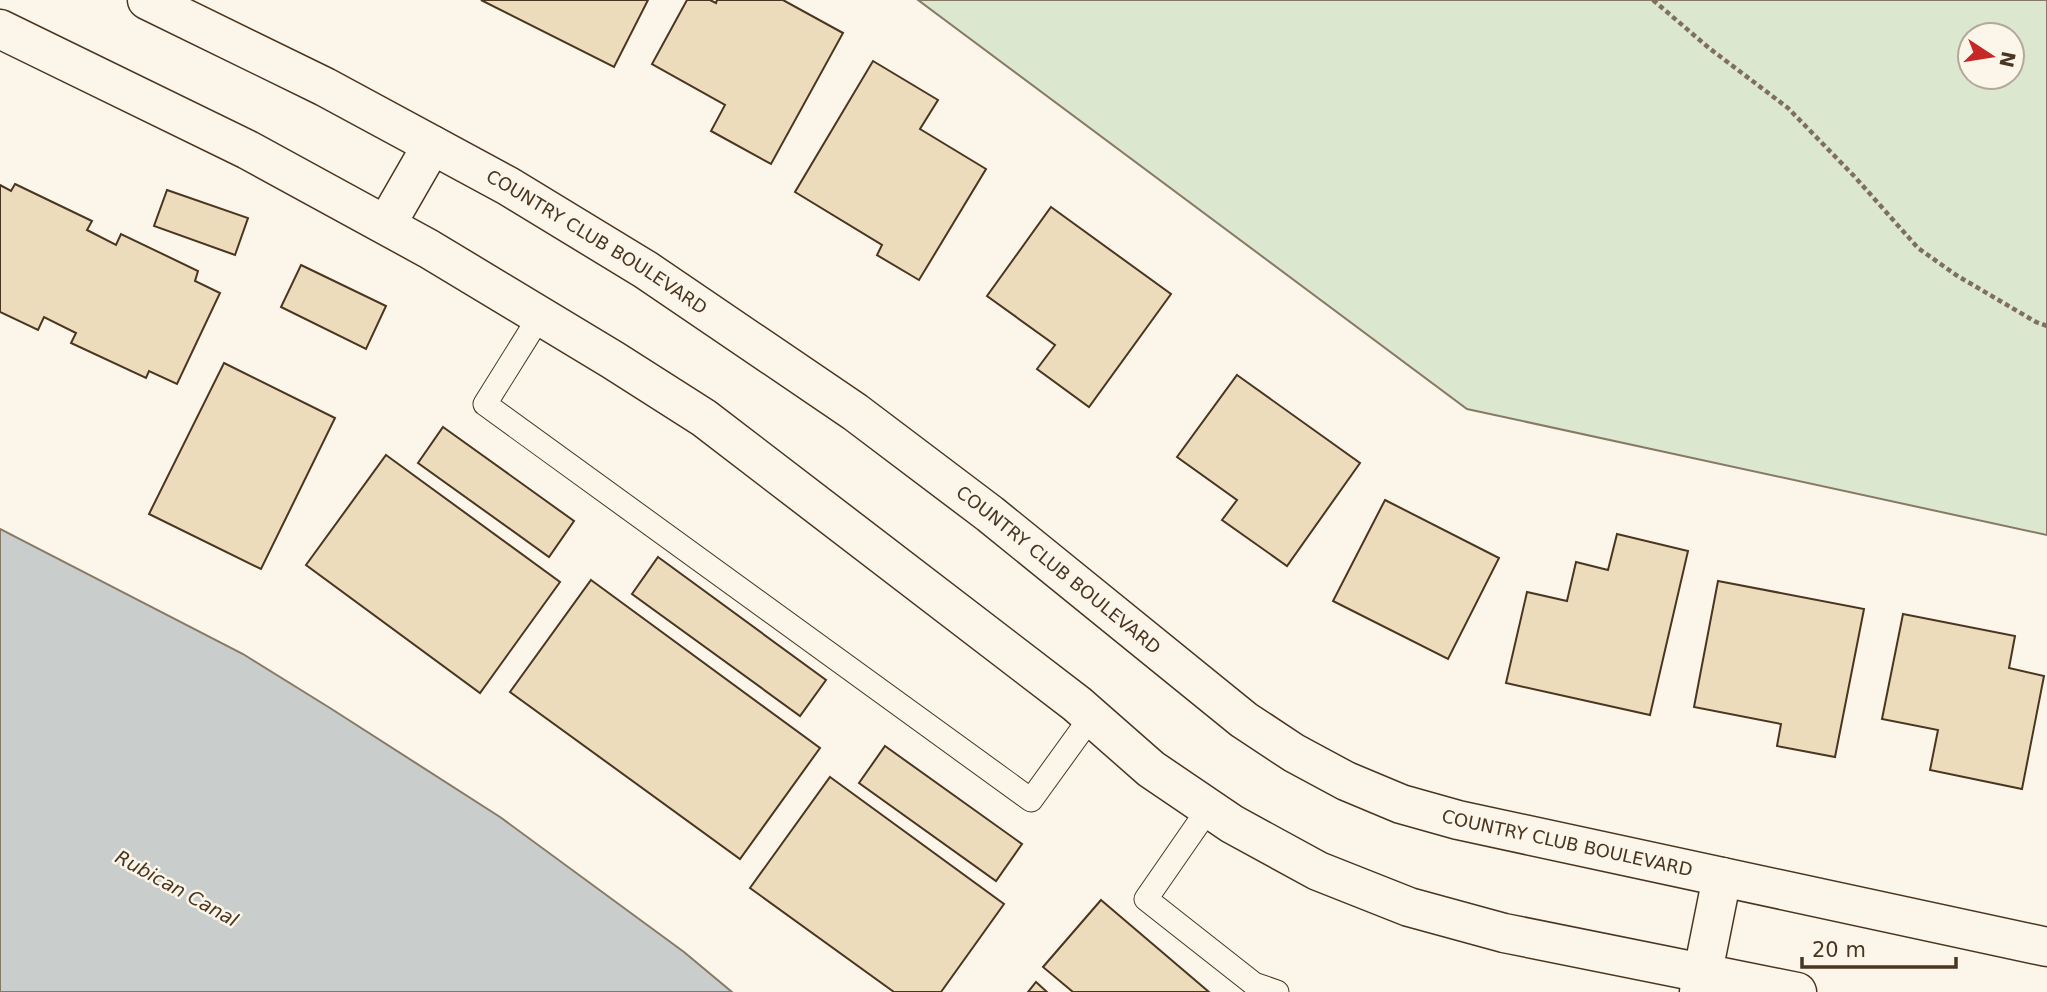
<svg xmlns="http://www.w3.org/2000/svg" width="2047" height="992" font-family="'DejaVu Sans',sans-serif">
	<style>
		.green { fill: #dce7d0; stroke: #887966; stroke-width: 2; fill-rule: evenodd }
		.water { fill: #c9cecd; stroke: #887966; stroke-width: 2 }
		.building { fill: #ecdcbc; stroke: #4a3520; stroke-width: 2 }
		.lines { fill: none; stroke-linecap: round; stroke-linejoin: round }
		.lane-casing { stroke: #4a3520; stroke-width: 25 }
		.street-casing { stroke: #4a3520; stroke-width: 41 }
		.secondary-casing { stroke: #4a3520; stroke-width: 41 }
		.path { stroke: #7f6f5c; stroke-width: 4.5; stroke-dasharray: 5 3.5; stroke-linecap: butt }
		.lane { stroke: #fbf6e9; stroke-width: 23 }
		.street { stroke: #fbf6e9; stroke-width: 38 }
		.secondary { stroke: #fbf6e9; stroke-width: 38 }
		.labels { text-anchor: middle; stroke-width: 5; stroke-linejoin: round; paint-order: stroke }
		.street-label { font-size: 18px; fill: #4a3520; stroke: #fbf6e9 }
		.water-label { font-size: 19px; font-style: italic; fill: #4a3520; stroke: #fbf6e9 }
	</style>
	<rect width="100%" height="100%" fill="#fbf6e9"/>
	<path class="green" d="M918 0H2047V535L1467 409ZM1970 35H2012V77H1970Z"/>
	<path class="water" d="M0 529 243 654 330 708 500 817 684 952 732 992H0Z"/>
	<g class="building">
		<path d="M481 0H648L614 67Z"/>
		<path d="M687 0H710L716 3 717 0H783L843 33 771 164 711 131 725 105 652 64Z"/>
		<path d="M873 61 938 100 920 129 986 169 919 280 877 255 882 245 795 192Z"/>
		<path d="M15 184 92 221 87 230 116 245 121 234 198 271 195 281 220 293 177 384 149 371 146 378 71 343 76 333 44 317 38 330 0 312V185L11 191Z"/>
		<path d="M167 190 248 218 235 255 154 226Z"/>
		<path d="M1051 207 1171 294 1089 407 1037 369 1055 345 987 296Z"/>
		<path d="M301 265 386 306 366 349 281 307Z"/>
		<path d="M224 363 335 418 261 569 149 514Z"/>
		<path d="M1237 375 1360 463 1287 566 1222 520 1237 500 1177 457Z"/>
		<path d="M443 427 574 521 549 557 418 463Z"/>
		<path d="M386 455 560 582 480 693 306 565Z"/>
		<path d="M1385 500 1499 558 1448 659 1333 601Z"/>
		<path d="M1617 534 1688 551 1650 715 1506 683 1527 592 1567 601 1576 562 1608 570Z"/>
		<path d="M658 557 826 680 800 716 632 594Z"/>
		<path d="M591 580 820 748 740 859 510 692Z"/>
		<path d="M1718 581 1864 609 1835 757 1777 746 1781 724 1694 707Z"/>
		<path d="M1903 614 2015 636 2009 668 2044 676 2022 789 1930 770 1938 730 1882 719Z"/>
		<path d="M885 746 1022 844 996 881 859 783Z"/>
		<path d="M830 777 1004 904 941 992H894L750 888Z"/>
		<path d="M1101 900 1209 992H1073L1043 967Z"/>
		<path d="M1036 982 1047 992H1028Z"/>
	</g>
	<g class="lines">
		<g class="lane-casing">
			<g id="lane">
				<path d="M540 316 485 404 1031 800 1091 717"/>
				<path d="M1209 808 1146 899 1254 984 1277 992"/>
			</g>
		</g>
		<g class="street-casing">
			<path id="street" d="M1699 992 1722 877"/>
		</g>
		<g class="secondary-casing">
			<g id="secondary">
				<path id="s1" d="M147 0 325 87 508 186 646 270 855 412 990 514 1244 720 1294 753 1346 781 1401 804 1458 820 2047 947"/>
				<path d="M0 29 248 150 429 249 613 360 704 418 1077 704 1151 769 1232 824 1318 871 1409 907 1504 933 1797 992"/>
				<path d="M386 225 432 145"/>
			</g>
		</g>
		<path class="path" d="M1653 0 1709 48 1788 108 1855 177 1918 248 1956 275 2036 322 2047 326"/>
		<use href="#lane" class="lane"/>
		<use href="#street" class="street"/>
		<use href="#secondary" class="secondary"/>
	</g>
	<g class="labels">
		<g class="street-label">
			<text dy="6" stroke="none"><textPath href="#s1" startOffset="511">COUNTRY CLUB BOULEVARD</textPath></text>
			<text dy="6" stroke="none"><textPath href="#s1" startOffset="1078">COUNTRY CLUB BOULEVARD</textPath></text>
			<text dy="6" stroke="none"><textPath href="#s1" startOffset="1666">COUNTRY CLUB BOULEVARD</textPath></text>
		</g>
		<g class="water-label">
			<text transform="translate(177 888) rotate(29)" y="7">Rubican Canal</text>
		</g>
	</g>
	<g transform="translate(1991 56) rotate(102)"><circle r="33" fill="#fbf6e9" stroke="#b4a999" stroke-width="2"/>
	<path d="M0-5L12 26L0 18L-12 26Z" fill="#c62828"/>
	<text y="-10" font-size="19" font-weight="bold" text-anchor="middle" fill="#4a3520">N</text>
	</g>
	<path d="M1802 957v10h154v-10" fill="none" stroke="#4a3520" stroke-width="3.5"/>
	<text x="1812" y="957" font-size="21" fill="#4a3520" stroke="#fbf6e9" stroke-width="5" paint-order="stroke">20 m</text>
</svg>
